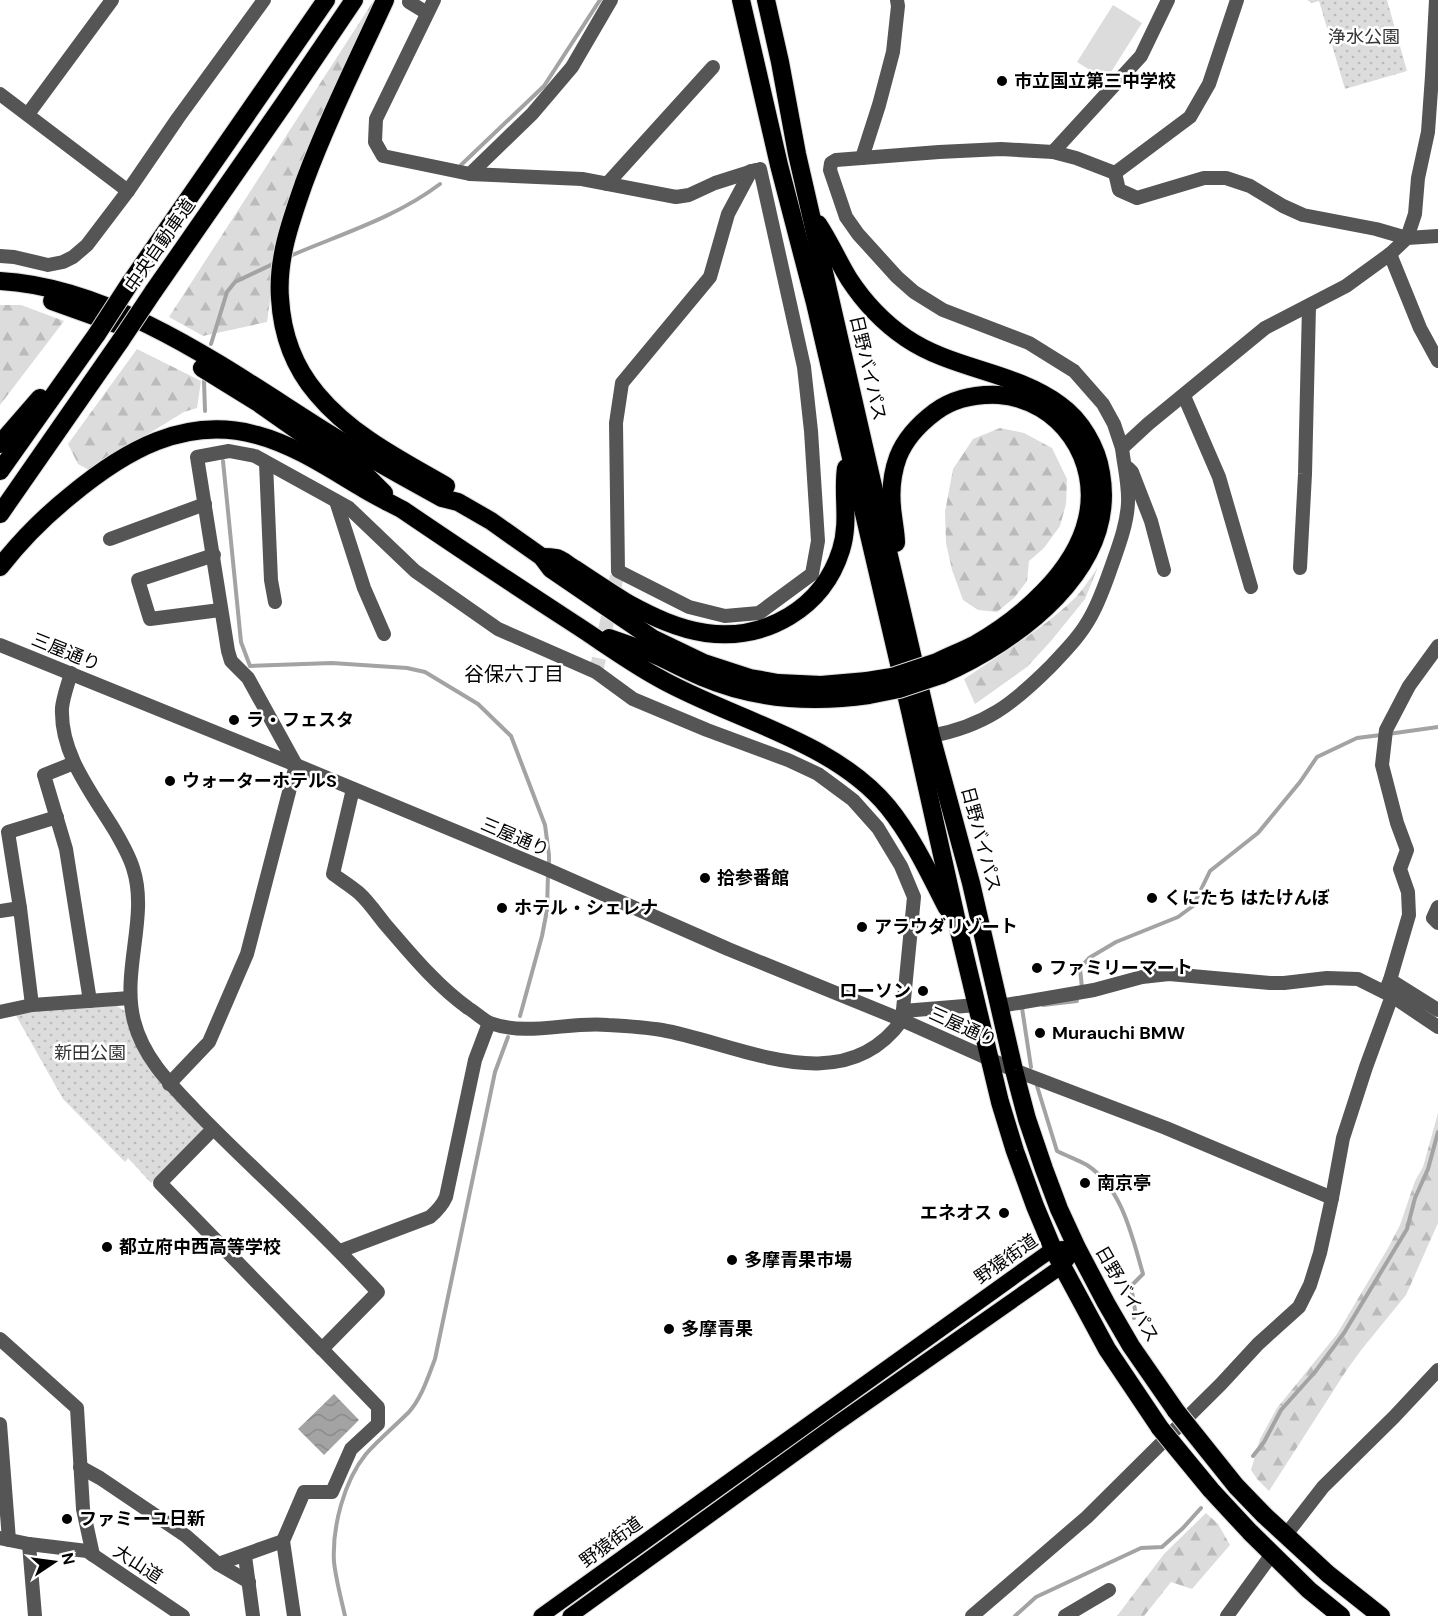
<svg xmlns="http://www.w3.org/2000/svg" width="1438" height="1616" font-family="'DM Sans','Noto Sans JP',sans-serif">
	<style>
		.grass { fill: url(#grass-dots) }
		.forest { fill: url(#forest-firs) }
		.pitch { fill: #dcdcdc }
		.water { fill: url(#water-waves) }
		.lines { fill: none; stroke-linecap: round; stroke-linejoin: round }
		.stream { stroke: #a3a3a3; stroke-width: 4 }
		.minor-tunnel { stroke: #d9d9d9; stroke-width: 14; stroke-dasharray: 14 7; stroke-linecap: butt }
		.major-casing { stroke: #dbdbdb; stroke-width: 17 }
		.highway-casing { stroke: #dbdbdb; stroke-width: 20 }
		.minor { stroke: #555; stroke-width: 14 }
		.major { stroke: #000; stroke-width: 15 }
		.highway { stroke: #000; stroke-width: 18 }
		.highway-bridge-casing { stroke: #dbdbdb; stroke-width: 20; stroke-linecap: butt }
		.highway-bridge { stroke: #000; stroke-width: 18 }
		.poi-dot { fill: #000; stroke: #fff; stroke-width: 2 }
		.labels { text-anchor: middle; stroke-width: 5; stroke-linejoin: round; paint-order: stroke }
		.park-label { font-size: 18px; fill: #333; stroke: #fff }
		.poi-label { font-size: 18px; font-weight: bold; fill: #000; stroke: #fff; text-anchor: start }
		.street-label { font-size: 18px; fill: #000; stroke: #fff }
		.neighbourhood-label { font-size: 20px; fill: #000; stroke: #fff }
	</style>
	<defs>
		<pattern id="grass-dots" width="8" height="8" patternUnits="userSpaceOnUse" patternTransform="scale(1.5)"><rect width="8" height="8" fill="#dcdcdc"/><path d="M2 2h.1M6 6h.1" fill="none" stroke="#bbb" stroke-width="1.8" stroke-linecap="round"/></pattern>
		<pattern id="forest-firs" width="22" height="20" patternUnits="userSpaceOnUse" patternTransform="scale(1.5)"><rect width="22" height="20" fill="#dcdcdc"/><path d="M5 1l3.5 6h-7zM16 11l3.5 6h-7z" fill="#bbb"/></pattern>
		<pattern id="water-waves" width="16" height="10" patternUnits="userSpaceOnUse" patternTransform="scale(1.5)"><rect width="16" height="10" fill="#a3a3a3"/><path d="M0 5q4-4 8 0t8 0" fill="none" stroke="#8b8b8b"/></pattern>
	</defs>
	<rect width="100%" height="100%" fill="#fff"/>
	<g class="grass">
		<path d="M1307 0H1387L1407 71 1345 89 1319 1 1312 3Z"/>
		<path d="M115 1005 125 1011 132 1035 203 1121V1131L151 1183 128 1158 125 1162 63 1099 14 1012Z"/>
	</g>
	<g class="forest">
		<path d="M374 0H379L276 256 267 322 203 336 169 317Z"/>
		<path d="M0 305H21L64 321 0 405Z"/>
		<path d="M137 349 201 381 197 408 184 412 89 470 78 464 68 444Z"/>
		<path d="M1000 428 1024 433 1052 448 1067 479 1066 504 1060 526 1044 548 1029 561 1027 581 1014 598 997 612 978 610 963 600 952 570 946 543 945 512 953 469 973 439Z"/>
		<path d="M1098 567 1085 599 1051 641 1027 667 975 704 964 679C1002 653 1042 630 1076 597 1084 588 1091 577 1098 567Z"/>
		<path d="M1438 1113V1223L1406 1295 1362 1349 1346 1371 1269 1491 1257 1479 1251 1470 1260 1439 1277 1408 1337 1334 1388 1248 1400 1225 1415 1181 1423 1167Z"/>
		<path d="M1206 1513 1218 1524 1230 1545 1192 1589 1171 1582 1144 1616H1117L1164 1554Z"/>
	</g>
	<path class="pitch" d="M1113 5 1142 23 1106 80 1077 62Z"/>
	<path class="water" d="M334 1394 359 1420 324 1455 298 1429Z"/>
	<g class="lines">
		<g class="stream">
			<path d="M461 165 544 86 600 0"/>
			<path d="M290 256C341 234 395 218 440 184"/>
			<path d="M211 344 227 292 235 282 275 263"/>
			<path d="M204 381 205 411"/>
			<path d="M223 461 241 642 250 666 332 663 407 668 425 672 478 704 511 736 545 825 549 855V866"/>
			<path d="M1388 734 1438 727"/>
			<path d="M1082 988 1080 968 1089 958 1116 942 1178 917 1193 906 1210 871 1258 833 1300 782 1317 757 1357 738 1381 735"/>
			<path d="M1043 1005 1077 1001"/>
			<path d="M1023 1008H1022L1031 1067"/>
			<path d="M520 1016 542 936 547 910 548 873"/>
			<path d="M1037 1086 1057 1151C1067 1156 1078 1160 1087 1165 1122 1188 1132 1236 1143 1274L1131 1286 1135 1310 1134 1318"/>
			<path d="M1253 1456 1264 1442 1281 1410 1315 1372 1344 1333 1407 1229 1415 1198 1428 1169 1438 1132"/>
			<path d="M345 1616C341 1598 336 1580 334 1562 332 1527 344 1481 366 1454 379 1439 395 1426 409 1412 422 1397 428 1377 435 1359L495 1072 508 1037"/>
			<path d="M1015 1616 1036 1597 1141 1548 1162 1547 1183 1528 1201 1508"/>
		</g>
		<path class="minor-tunnel" d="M596 672 618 571"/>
		<g class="major-casing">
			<g id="major">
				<path d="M541 1616 1036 1261 1053 1249 1077 1248"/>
				<path d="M570 1616 832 1427 1062 1266 1069 1257"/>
			</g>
		</g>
		<g class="highway-casing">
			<g id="highway">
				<path d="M385 0C357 61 327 121 304 183 291 220 277 259 280 298 282 334 294 367 317 394 351 435 401 460 446 486"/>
				<path d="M741 0 779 165 815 303 910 711 959 931 1000 1102 1015 1151 1035 1206 1053 1249 1107 1349 1160 1428"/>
				<path d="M766 0 780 62 797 154 884 534 931 736 971 883 1014 1070 1027 1119 1044 1169 1059 1209 1077 1248 1106 1303 1131 1346 1176 1411"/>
				<path d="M818 224C830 242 838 261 849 279 864 302 884 323 906 338 953 370 1014 371 1060 405 1081 420 1097 447 1101 473 1118 569 1018 641 941 675"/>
				<path d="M0 281C111 287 221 365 312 423 354 450 398 474 442 498L458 502 491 521 542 557 551 569 652 638 704 663 750 678 778 683 821 685 867 681"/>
				<path d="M130 283 326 0"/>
				<path d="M153 292 285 102 354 0"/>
				<path d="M52 301 119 325"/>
				<path d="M202 368 257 402 311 440 367 476 384 493"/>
				<path d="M0 444 40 398"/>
				<path d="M0 471 97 334"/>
				<path d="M0 514 121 340"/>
				<path d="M896 543C896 534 894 525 893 516 890 496 891 476 898 457 905 439 919 424 935 412 954 398 976 394 999 395 1061 400 1101 460 1087 519 1075 572 1020 619 974 645 962 651 949 656 937 662"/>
				<path d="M542 557C546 557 551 557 556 558 562 559 569 566 575 569 593 581 611 593 629 604 653 617 678 629 706 633 766 641 823 608 841 550 850 521 842 495 846 468"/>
				<path d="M0 567C21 540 44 517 70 496 124 451 185 415 257 435 294 445 327 467 359 486 373 495 388 502 403 510 459 548 516 586 573 623 601 641 628 661 657 677 730 719 833 740 888 807 913 838 929 873 947 908"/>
				<path d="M609 638C626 644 644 650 660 657 674 664 688 671 702 677 754 699 813 703 869 695"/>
				<path d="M1264 1515 1328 1574 1381 1616"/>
				<path d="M1250 1532 1309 1590 1341 1616"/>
			</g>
		</g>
		<g class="minor">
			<path d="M434 0 376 119 375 142 383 156 470 174 582 179 676 197 689 195 715 183 756 170"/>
			<path d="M1168 0 1141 56 1053 152 1001 149 939 152 836 160 831 163 830 170 846 217 858 234 897 277 914 292 943 310 1029 343 1074 371 1103 404 1114 424 1122 448 1148 424 1265 328 1346 286 1390 254 1407 238 1438 236"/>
			<path d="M409 2 427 13"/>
			<path d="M0 94 128 191"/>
			<path d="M28 114 112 0"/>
			<path d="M1053 152 1076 158 1115 173 1190 117 1209 84 1237 0"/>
			<path d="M862 158 879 105 893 52 898 6 897 0"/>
			<path d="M751 171 728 214 710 277 622 383 616 423 618 571 689 607 725 616 759 613 812 574 818 541 811 431 804 367 760 169"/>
			<path d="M1115 173 1119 190 1137 198 1204 178H1226L1250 186 1283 206 1303 215 1376 229 1407 238 1415 214 1418 178 1428 132 1432 76 1436 0"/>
			<path d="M470 174 532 114 572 67 611 0"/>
			<path d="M607 184 713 67"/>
			<path d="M1390 254 1420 328 1438 361"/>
			<path d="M0 256 14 257 48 265 63 262 73 257 87 245 128 191 178 118 264 0"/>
			<path d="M1184 396 1219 477 1251 587"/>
			<path d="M266 463 271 580 275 602"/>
			<path d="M1128 468 1132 472 1151 521 1164 570"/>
			<path d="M336 501 364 588 384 634"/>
			<path d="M110 539 205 504"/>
			<path d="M214 555 138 580 150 619 220 610"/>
			<path d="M1300 568 1305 474 1309 306"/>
			<path d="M0 645 296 765 544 868 728 949 902 1020 1014 1070 1166 1128 1332 1198"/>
			<path d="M71 673C68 684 63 697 62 708 60 754 92 793 115 831 122 843 129 855 133 868 149 917 121 970 134 1021 143 1057 169 1083 194 1109 216 1132 239 1154 262 1176 302 1214 341 1252 378 1292L322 1349 378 1407V1424L351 1449 332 1492H304L283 1541 294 1616"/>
			<path d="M931 736C985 726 1013 704 1051 666 1066 650 1081 635 1091 616 1100 600 1106 582 1112 565 1119 545 1127 524 1128 503 1129 485 1124 466 1122 448"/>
			<path d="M74 763 44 775 66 849 90 1001"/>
			<path d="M1438 907 1433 918 1438 923"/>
			<path d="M20 908 8 832 57 817"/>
			<path d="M0 911 20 908 32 1005"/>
			<path d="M1390 980 1409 915 1408 892 1400 869 1407 850 1397 823 1382 765 1386 730 1409 686 1438 646"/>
			<path d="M1387 987 1390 980 1438 1010"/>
			<path d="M1000 1006 1094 990 1142 977 1169 974 1270 983H1284L1327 978 1358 979 1392 996 1438 1027"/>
			<path d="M903 1011 977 1005"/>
			<path d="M0 1012 32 1005 130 998"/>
			<path d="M169 1084 209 1042 247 954 296 765 248 678 231 661 228 651 197 457 229 451 255 456 349 508 415 571 498 629 596 672 633 699 707 730 788 760 818 774 841 791 853 800 878 828 901 866 914 897 902 1020C843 1103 740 1044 662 1030 644 1027 626 1026 608 1025 569 1021 529 1037 490 1023 483 1020 475 1012 468 1008 436 985 410 953 385 924 377 914 368 901 359 893 351 886 341 880 333 874L353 789"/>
			<path d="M213 1129 160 1183 322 1349"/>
			<path d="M340 1251 430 1217C437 1211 442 1206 446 1197L475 1060 489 1023"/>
			<path d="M0 1339 77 1408 83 1509 93 1555"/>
			<path d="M0 1424 9 1540"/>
			<path d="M80 1467 100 1478 186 1536 218 1564 249 1582"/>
			<path d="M1285 1536 1323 1487 1394 1417 1438 1370"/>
			<path d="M0 1538 29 1544 87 1551 183 1616"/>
			<path d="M29 1544 35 1616"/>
			<path d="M245 1556 253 1616"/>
			<path d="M218 1564 283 1541"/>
			<path d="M972 1616 1087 1517 1221 1384 1258 1344 1299 1307 1310 1285 1320 1253 1332 1198 1343 1138 1366 1067 1392 996"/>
			<path d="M1065 1616 1109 1590"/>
			<path d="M1227 1616 1272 1554"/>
		</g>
		<use href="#major" class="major"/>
		<use href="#highway" class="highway"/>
		<g class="highway-bridge-casing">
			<g id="highway-bridge">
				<path d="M97 334 130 283"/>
				<path d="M121 340 153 292"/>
				<path d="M867 681 892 677 937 662"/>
				<path d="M869 695 899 689 941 675"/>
				<path d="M1176 1411 1236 1486 1264 1515"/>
				<path d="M1160 1428 1211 1490 1250 1532"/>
			</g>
		</g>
		<use href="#highway-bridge" class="highway-bridge"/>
	</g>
	<g class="poi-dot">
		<circle cx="1002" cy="81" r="6"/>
		<circle cx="234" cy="720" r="6"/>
		<circle cx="170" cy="781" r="6"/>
		<circle cx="705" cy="878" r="6"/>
		<circle cx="1152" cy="898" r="6"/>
		<circle cx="502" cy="908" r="6"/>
		<circle cx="862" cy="927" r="6"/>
		<circle cx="1037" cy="968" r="6"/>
		<circle cx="923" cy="991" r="6"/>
		<circle cx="1040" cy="1033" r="6"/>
		<circle cx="1085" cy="1183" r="6"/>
		<circle cx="1004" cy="1213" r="6"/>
		<circle cx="107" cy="1247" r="6"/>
		<circle cx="732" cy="1260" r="6"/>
		<circle cx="669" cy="1329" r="6"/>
		<circle cx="67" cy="1519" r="6"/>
	</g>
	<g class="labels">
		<g class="park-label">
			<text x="1364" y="43">浄水公園</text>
			<text x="90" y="1059">新田公園</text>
		</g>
		<g class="poi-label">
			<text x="1014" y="87">市立国立第三中学校</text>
			<text x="246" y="726">ラ・フェスタ</text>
			<text x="182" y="787">ウォーターホテルS</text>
			<text x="717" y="884">拾参番館</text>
			<text x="1164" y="904">くにたち はたけんぼ</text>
			<text x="514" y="914">ホテル・シェレナ</text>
			<text x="874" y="933">アラウダリゾート</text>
			<text x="1049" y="974">ファミリーマート</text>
			<text x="911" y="997" text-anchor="end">ローソン</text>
			<text x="1052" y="1039">Murauchi BMW</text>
			<text x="1097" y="1189">南京亭</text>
			<text x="992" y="1219" text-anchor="end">エネオス</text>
			<text x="119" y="1253">都立府中西高等学校</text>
			<text x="744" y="1266">多摩青果市場</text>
			<text x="681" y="1335">多摩青果</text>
			<text x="79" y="1525">ファミーユ日新</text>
		</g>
		<g class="street-label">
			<text transform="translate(160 245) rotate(-55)" y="6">中央自動車道</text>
			<text transform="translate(868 368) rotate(77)" y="6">日野バイパス</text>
			<text transform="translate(66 652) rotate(22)" y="6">三屋通り</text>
			<text transform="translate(515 837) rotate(23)" y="6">三屋通り</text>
			<text transform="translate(981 839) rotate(75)" y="6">日野バイパス</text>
			<text transform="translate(963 1027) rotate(24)" y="6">三屋通り</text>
			<text transform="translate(1006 1259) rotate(-35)" y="6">野猿街道</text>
			<text transform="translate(1127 1294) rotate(60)" y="6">日野バイパス</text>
			<text transform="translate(611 1542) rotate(-36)" y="6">野猿街道</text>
			<text transform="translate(138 1564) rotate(33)" y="6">大山道</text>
		</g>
		<g class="neighbourhood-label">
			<text x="514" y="681">谷保六丁目</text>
		</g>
	</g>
	<g transform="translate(54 1562) rotate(77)" stroke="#ffffff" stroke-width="4.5" paint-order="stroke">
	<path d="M0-4.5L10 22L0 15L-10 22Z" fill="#000000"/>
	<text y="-9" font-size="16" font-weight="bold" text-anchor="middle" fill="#000000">N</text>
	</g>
</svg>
